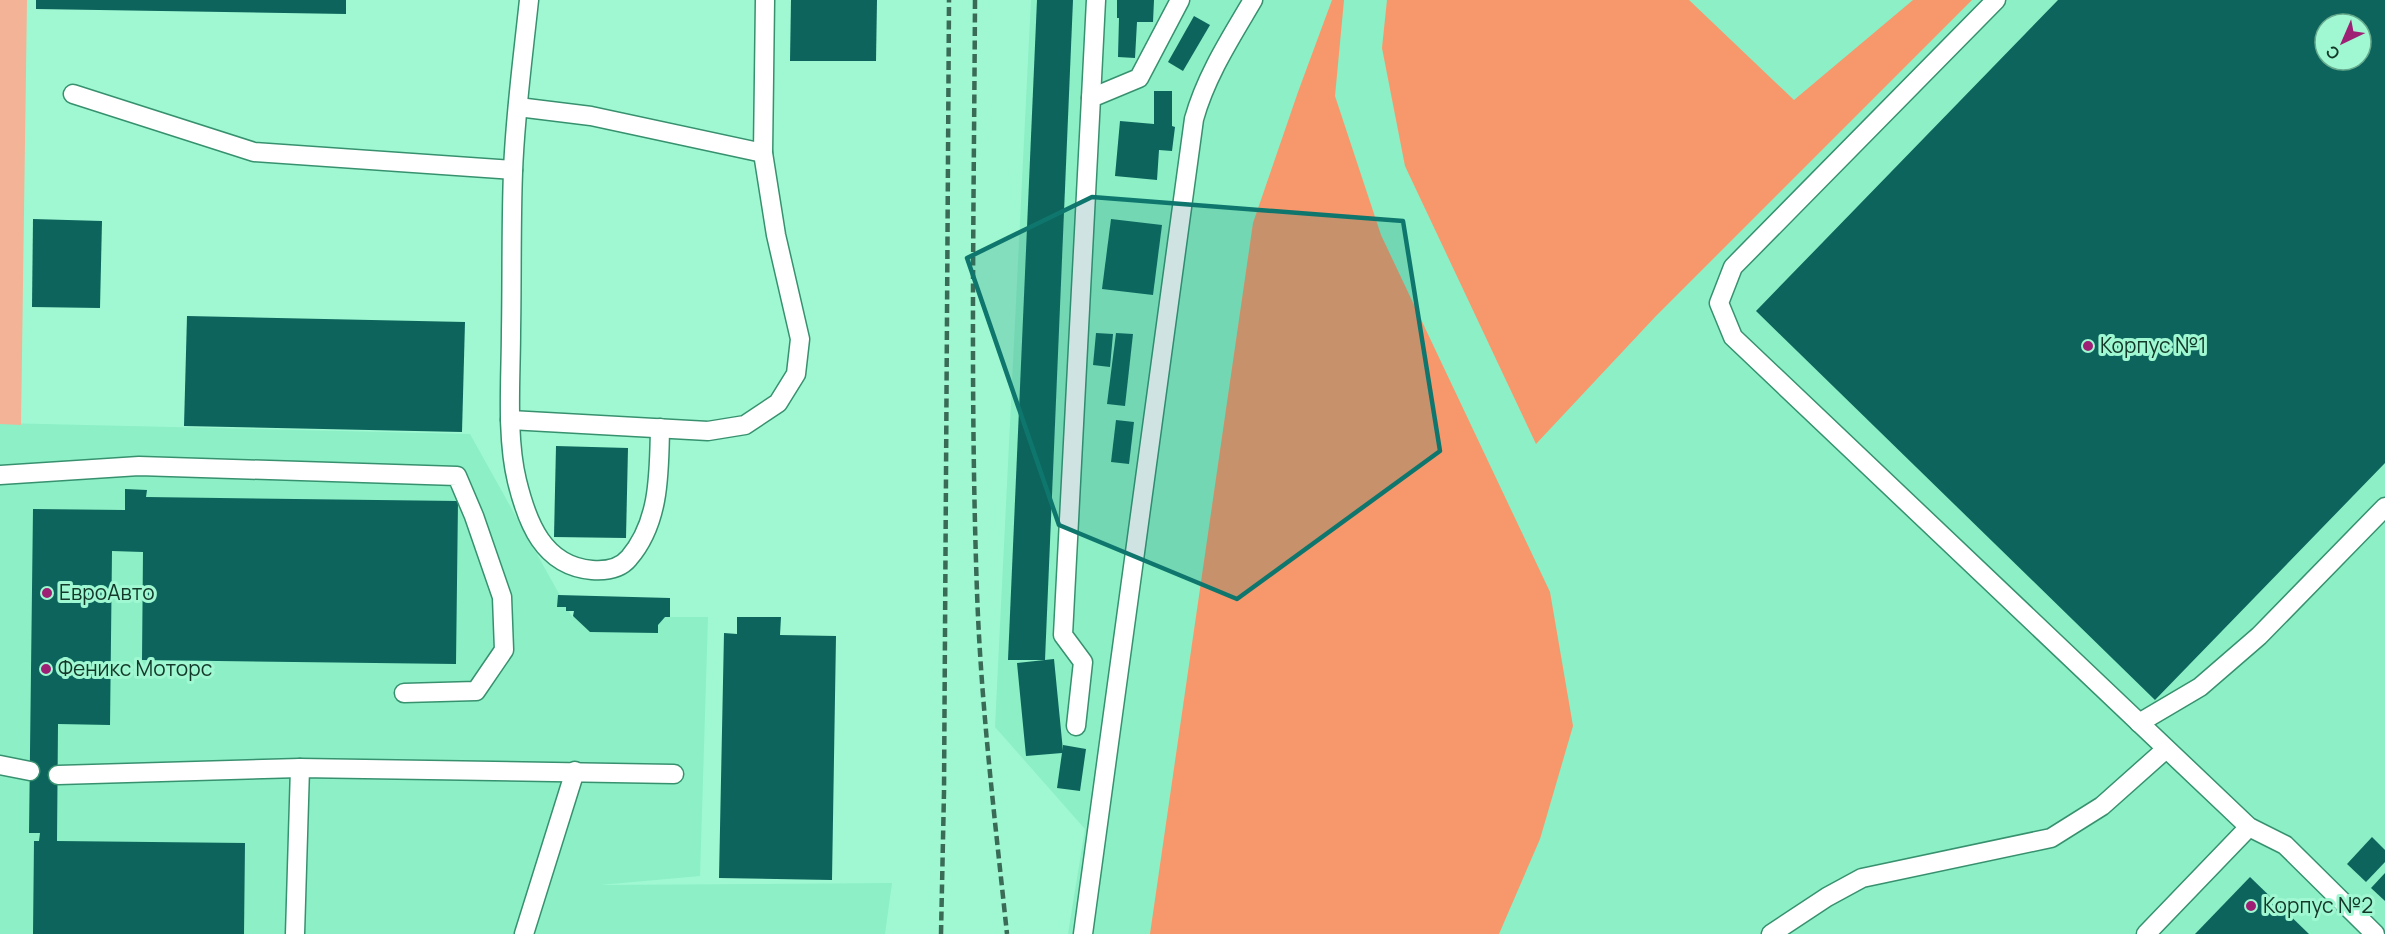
<svg xmlns="http://www.w3.org/2000/svg" width="2385" height="934" font-family="Manrope,sans-serif">
	<style>
		.built { fill: #8cefc5; fill-rule: evenodd }
		.green { fill: #f3b396 }
		.forest { fill: #f6986c }
		.building { fill: #0c645c; fill-rule: evenodd }
		.lines { fill: none; stroke-linecap: round; stroke-linejoin: round }
		.lane-casing { stroke: #37916f; stroke-width: 21 }
		.lane { stroke: #fff; stroke-width: 18 }
		.rail { stroke: #396b57; stroke-width: 4.5; stroke-dasharray: 9 4.5; stroke-linecap: butt }
		.marked { fill: #0f766e; fill-opacity: 0.2; stroke: #0f766e; stroke-width: 4.5; stroke-linejoin: round }
		.poi-dot { fill: #9e2075; stroke: #9ff8d1; stroke-width: 2 }
		.labels { text-anchor: middle; stroke-width: 6; stroke-linejoin: round; paint-order: stroke }
		.poi-label { font-size: 21px; fill: #13382a; stroke: #9ff8d1; text-anchor: start }
	</style>
	<rect width="100%" height="100%" fill="#9ff8d1"/>
	<g class="built">
		<path d="M1031 0H2385V934H1068L1085 829 995 727ZM2325 24H2361V60H2325Z"/>
		<path d="M0 423 470 434 572 617H708L700 876 600 885 892 883 885 934H0Z"/>
	</g>
	<path class="green" d="M0 0H27L21 425 0 424Z"/>
	<g class="forest">
		<path d="M1332 0H1344L1335 96 1381 235 1550 592 1573 726 1540 839 1499 934H1150L1253 223 1298 92Z"/>
		<path d="M1387 0H1689L1794 100 1913 0H1972L1655 317 1536 444 1405 166 1382 48Z"/>
	</g>
	<g class="building">
		<path d="M36 0H346V14L36 9Z"/>
		<path d="M791 0H877L876 61H790Z"/>
		<path d="M1037 0H1073L1045 660H1008Z"/>
		<path d="M1117 0H1154L1153 22H1137L1135 58 1118 57 1119 18H1117Z"/>
		<path d="M2058 0H2385V463L2155 700 1756 311ZM2325 24H2361V60H2325Z"/>
		<path d="M1194 16 1210 25 1183 71 1168 62Z"/>
		<path d="M1154 91H1172V126L1175 127 1172 151 1159 150 1157 180 1115 176 1120 121 1154 124Z"/>
		<path d="M33 219 102 221 100 308 32 307Z"/>
		<path d="M1111 219 1162 225 1153 295 1102 289Z"/>
		<path d="M187 316 465 322 462 432 184 426Z"/>
		<path d="M1096 333 1113 334 1110 367 1093 365Z"/>
		<path d="M1116 333 1133 334 1125 406 1107 404Z"/>
		<path d="M1116 420 1134 422 1129 464 1111 462Z"/>
		<path d="M556 446 628 448 626 538 554 537Z"/>
		<path d="M125 489 147 490 146 497 458 501 456 664 142 660 143 552 112 551 110 725 58 724 57 841 245 843 244 934H33L34 841H39L40 833H29L33 509 125 510Z"/>
		<path d="M558 595 670 598V617H665L658 625V633L590 632 573 616 574 611H566V607H557Z"/>
		<path d="M737 617H781L780 635 836 636 832 880 719 878 724 633 737 634Z"/>
		<path d="M1054 659 1063 751V745L1086 749 1080 791 1057 788 1062 753 1026 756 1017 663Z"/>
		<path d="M2372 837 2385 850V862L2366 882 2347 864Z"/>
		<path d="M2385 873V901L2371 888Z"/>
		<path d="M2250 877 2309 934H2195Z"/>
	</g>
	<g class="lines">
		<g class="lane-casing">
			<g id="lane">
				<path d="M529 0C523 57 515 115 513 172 511 225 512 278 511 331 511 378 506 436 517 481 527 522 543 566 592 570 605 571 620 569 629 558 660 522 659 473 660 428"/>
				<path d="M1996 0 1733 267 1719 303 1733 337 2249 827 2285 845 2375 934"/>
				<path d="M73 94 254 152 513 170"/>
				<path d="M1091 98 1096 0"/>
				<path d="M518 107 591 116 763 153"/>
				<path d="M510 420 708 431 745 425 778 403 796 374 800 339 776 235 763 153 765 0"/>
				<path d="M0 475 139 466 457 476 474 516 502 597 504 650 476 691 404 693"/>
				<path d="M2139 723 2200 687 2259 636 2385 507"/>
				<path d="M1076 726 1083 662 1063 635 1091 98 1139 78 1180 0"/>
				<path d="M0 765 30 771"/>
				<path d="M58 775 300 768 674 774"/>
				<path d="M295 934 300 768"/>
				<path d="M524 934 575 771"/>
				<path d="M1083 934 1194 119C1206 76 1230 39 1253 0"/>
				<path d="M1771 934 1827 897 1862 878 2051 838 2102 806 2166 749"/>
				<path d="M2146 934 2249 827"/>
			</g>
		</g>
		<use href="#lane" class="lane"/>
		<g class="rail">
			<path d="M975 0C974 197 970 395 977 592 981 706 995 820 1007 934"/>
			<path d="M941 934 944 792 949 0"/>
		</g>
	</g>
	<path class="marked" d="M1092 197 1403 221 1440 451 1237 599 1059 525 967 258Z"/>
	<g class="poi-dot">
		<circle cx="2088" cy="346" r="6"/>
		<circle cx="47" cy="593" r="6"/>
		<circle cx="46" cy="669" r="6"/>
		<circle cx="2251" cy="906" r="6"/>
	</g>
	<g class="labels">
		<g class="poi-label">
			<text x="2100" y="353">Корпус №1</text>
			<text x="59" y="600">ЕвроАвто</text>
			<text x="58" y="676">Феникс Моторс</text>
			<text x="2263" y="913">Корпус №2</text>
		</g>
	</g>
	<g transform="translate(2343 42) rotate(224)"><circle r="28" fill="#9ff8d1" stroke="#67ab8e" stroke-width="1.5"/>
	<path d="M0-4.5L10 22L0 15L-10 22Z" fill="#9e2075"/>
	<text y="-9" font-size="16" font-weight="bold" text-anchor="middle" fill="#13382a">С</text>
	</g>
</svg>
